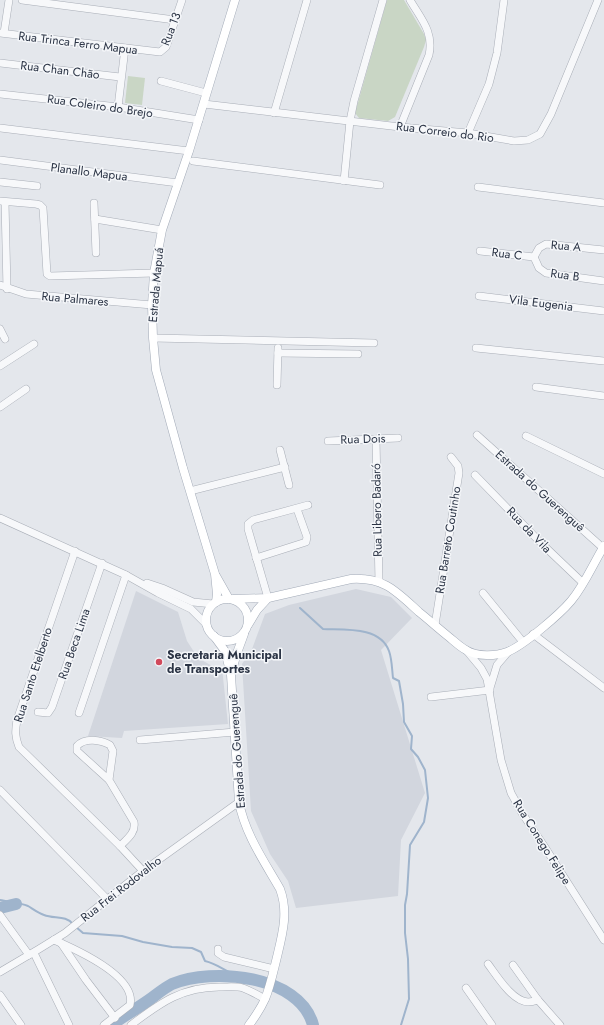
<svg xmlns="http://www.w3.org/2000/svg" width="604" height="1025" font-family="Jost,sans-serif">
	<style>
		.built { fill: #d2d6de }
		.green { fill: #c9d6c5 }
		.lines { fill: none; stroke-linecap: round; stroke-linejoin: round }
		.stream { stroke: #9fb4cc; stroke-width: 2 }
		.river { stroke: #9fb4cc; stroke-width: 12 }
		.minor-casing { stroke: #a9aeb7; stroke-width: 8 }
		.major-casing { stroke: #a3abb8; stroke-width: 9 }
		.minor { stroke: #f7f8fa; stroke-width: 7 }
		.major { stroke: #fff; stroke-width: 8 }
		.poi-dot { fill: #d1495b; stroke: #f4f6f9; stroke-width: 1.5 }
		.labels { text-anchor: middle; stroke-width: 3; stroke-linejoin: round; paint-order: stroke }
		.street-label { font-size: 12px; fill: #2b3445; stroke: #f4f6f9 }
		.poi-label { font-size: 12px; font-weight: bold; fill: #2b3445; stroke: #f4f6f9; text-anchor: start }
	</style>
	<rect width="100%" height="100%" fill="#e4e7ec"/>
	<g class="built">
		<path d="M356 589 391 597 412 618 381 650 425 793 401 840 398 896 296 908 288 881 270 854 251 811 242 664 252 649 265 614 289 605Z"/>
		<path d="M136 591 178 612 187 641 198 658 214 667 222 668 228 724 124 731 122 738 88 736Z"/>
	</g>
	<g class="green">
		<path d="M387 0H404L424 34 426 40 424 47 395 117 388 121 359 118 355 113Z"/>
		<path d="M128 76 145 78 142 105 125 103Z"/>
	</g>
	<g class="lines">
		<g class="stream">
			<path d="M300 608 323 629C344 630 380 626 389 651 392 659 392 670 393 678L399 681 403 704 404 722 412 736 411 749 418 757 425 770 428 798 424 822 410 845 407 894 405 905V933L408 959 409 999 401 1025"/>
			<path d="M0 900C9 902 20 903 28 906 33 909 38 913 44 915 54 919 66 915 73 924"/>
			<path d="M76 927 83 933 122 936 143 942 172 947 192 948 201 952 205 961C218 964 226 972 238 976"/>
		</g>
		<g class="river">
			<path d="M0 908 16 904"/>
			<path d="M111 1025C123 1017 136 1009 149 1000 156 995 164 988 172 984 212 967 300 975 313 1025"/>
		</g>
		<g class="minor-casing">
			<g id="minor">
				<path d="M22 0 175 20"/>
				<path d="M0 33 160 52 166 47 182 0"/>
				<path d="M4 33 9 0"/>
				<path d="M0 63 120 77"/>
				<path d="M161 81 206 93"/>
				<path d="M0 94 118 107 199 120"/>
				<path d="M204 104 400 127 468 133 514 141 528 140 540 134 551 114 598 0"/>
				<path d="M118 107 125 48"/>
				<path d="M274 113 307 0"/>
				<path d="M400 127 429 55C434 32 421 19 410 0"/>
				<path d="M0 128 189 151"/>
				<path d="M468 133 489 84 497 53 504 0"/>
				<path d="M0 160 178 183"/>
				<path d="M193 161 380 185"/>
				<path d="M344 181 350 121 354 101 383 0"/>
				<path d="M0 182 37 186"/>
				<path d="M478 187 604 203"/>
				<path d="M0 201 36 204 40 205 43 208 47 274 50 276 154 273"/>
				<path d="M5 202 7 289"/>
				<path d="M94 203 96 253"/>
				<path d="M95 219 162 230"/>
				<path d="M480 251 534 257"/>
				<path d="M534 257 539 268 546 273 604 281"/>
				<path d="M534 257 539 248 546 244 604 250"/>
				<path d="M0 285 26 294 152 305"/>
				<path d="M479 296 604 311"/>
				<path d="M0 329 5 339"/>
				<path d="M153 338 374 343"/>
				<path d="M476 348 604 361"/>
				<path d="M278 353 358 354"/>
				<path d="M0 366 34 344"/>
				<path d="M277 385 278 348"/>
				<path d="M536 387 604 396"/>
				<path d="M0 407 26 389"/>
				<path d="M477 435 603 548"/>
				<path d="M526 436 604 474"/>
				<path d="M376 439 379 582"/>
				<path d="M328 441 398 438"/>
				<path d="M280 450 289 485"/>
				<path d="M475 475 541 543 583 583"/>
				<path d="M190 491 285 467"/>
				<path d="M0 518 126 575 158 593 191 609 206 624"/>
				<path d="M75 551 17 720C15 731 15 737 19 747L120 846 143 871"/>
				<path d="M256 558 306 542 307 537 297 509"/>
				<path d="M147 583 162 588 193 602 213 604"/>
				<path d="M483 593 523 642"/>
				<path d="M268 598 248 529V524L253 520 308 505"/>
				<path d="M435 625 459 473 458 466 451 457"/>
				<path d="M533 634 604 688"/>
				<path d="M466 650 481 668 487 679 501 760 511 793 522 813 546 849 604 940"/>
				<path d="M490 688 497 665 509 651"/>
				<path d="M431 697 490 690"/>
				<path d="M38 712 48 713 52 707 102 563"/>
				<path d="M79 713 126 575"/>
				<path d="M140 740 235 732"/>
				<path d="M109 780 113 751 110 745C101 740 85 737 77 746V751L109 780 134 822C136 833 127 839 120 846"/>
				<path d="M0 790 107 899"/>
				<path d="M0 915 29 955"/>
				<path d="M54 940C75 949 137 976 130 1005L104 1025"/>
				<path d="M61 943 86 980 115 1018"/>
				<path d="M218 949V953L224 957 274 969"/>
				<path d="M34 953 69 1025"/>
				<path d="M488 964C497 976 512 1001 528 1002 531 1002 535 1001 538 1000"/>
				<path d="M513 965 538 1000 560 1025"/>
				<path d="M0 972 39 949 65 933 143 871 239 802"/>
				<path d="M466 988 492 1025"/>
				<path d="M0 995 21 1025"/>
				<path d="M131 1025C160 1003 183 986 222 987 229 987 236 986 243 988 251 991 258 995 265 999"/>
			</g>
		</g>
		<g class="major-casing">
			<g id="major">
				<path d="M216 576 229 599"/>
				<circle cx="227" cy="620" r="21"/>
				<path d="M233 599 268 598 351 579C384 577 396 591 419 612 429 620 439 629 449 637 454 641 460 647 466 650 477 657 496 656 507 652 523 646 560 614 571 601 585 584 593 564 604 546"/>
				<path d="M216 602 217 594 215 574 183 468 156 370 153 338 152 305 154 273 162 230 189 151 235 0"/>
				<path d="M248 625 257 610 268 598"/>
				<path d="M214 636 225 651 231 675 239 802C245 834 264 861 280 889 289 913 282 936 276 961 273 973 270 987 265 999 261 1008 255 1017 249 1025"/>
				<path d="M232 670 237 653 244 634"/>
			</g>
		</g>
		<use href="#minor" class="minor"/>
		<use href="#major" class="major"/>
	</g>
	<circle class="poi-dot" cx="159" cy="662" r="4"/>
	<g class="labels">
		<g class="street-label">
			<text transform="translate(171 29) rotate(-69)" y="4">Rua 13</text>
			<text transform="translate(78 43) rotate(7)" y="4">Rua Trinca Ferro Mapua</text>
			<text transform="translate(60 70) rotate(7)" y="4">Rua Chan Chão</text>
			<text transform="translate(100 106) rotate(8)" y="4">Rua Coleiro do Brejo</text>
			<text transform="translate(445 132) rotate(7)" y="4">Rua Correio do Rio</text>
			<text transform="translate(89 172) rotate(7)" y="4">Planallo Mapua</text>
			<text transform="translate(566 246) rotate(5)" y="4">Rua A</text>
			<text transform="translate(507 254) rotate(7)" y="4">Rua C</text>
			<text transform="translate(565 275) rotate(8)" y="4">Rua B</text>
			<text transform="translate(156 285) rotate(-85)" y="4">Estrada Mapuá</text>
			<text transform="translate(75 299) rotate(5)" y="4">Rua Palmares</text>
			<text transform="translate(541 303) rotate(7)" y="4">Vila Eugenia</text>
			<text transform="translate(363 439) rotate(-2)" y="4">Rua Dois</text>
			<text transform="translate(540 491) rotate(42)" y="4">Estrada do Guerenguê</text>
			<text transform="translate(377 510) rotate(-91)" y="4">Rua Libero Badaró</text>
			<text transform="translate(529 530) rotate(46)" y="4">Rua da Vila</text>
			<text transform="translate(448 540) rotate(-81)" y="4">Rua Barreto Coutinho</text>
			<text transform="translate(74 644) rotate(-71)" y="4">Rua Beca Lima</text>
			<text transform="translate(33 675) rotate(-72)" y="4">Rua Santo Etelberto</text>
			<text transform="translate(237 751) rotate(-94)" y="4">Estrada do Guerenguê</text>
			<text transform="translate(542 842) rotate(58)" y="4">Rua Conego Felipe</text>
			<text transform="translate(121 889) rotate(-38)" y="4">Rua Frei Rodovalho</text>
		</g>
		<g class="poi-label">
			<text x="167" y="659">Secretaria Municipal<tspan x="167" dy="14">de Transportes</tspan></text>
		</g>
	</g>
</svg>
